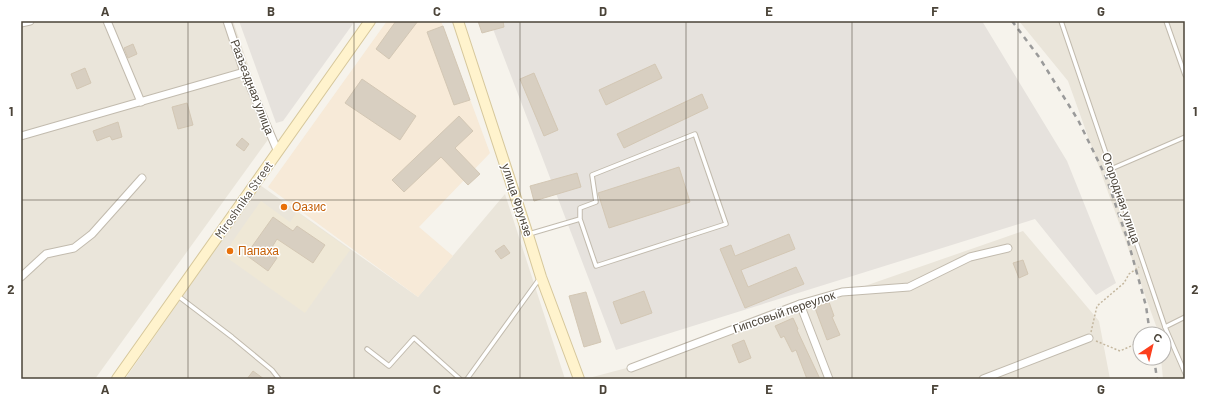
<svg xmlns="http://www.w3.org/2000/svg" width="1206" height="400" font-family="Barlow,sans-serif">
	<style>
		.residential { fill: #eae5da }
		.commercial { fill: #f7ead8 }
		.industrial { fill: #e6e2dd }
		.education { fill: #efe8d6 }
		.building { fill: #d8cfc1; stroke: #d3c7b4 }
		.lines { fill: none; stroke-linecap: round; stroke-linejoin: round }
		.lane-casing { stroke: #c2bbae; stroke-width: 5.5 }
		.street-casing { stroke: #c2bbae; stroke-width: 9 }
		.secondary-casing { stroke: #d6c79b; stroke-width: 12 }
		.path { stroke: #c4b79f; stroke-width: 1.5; stroke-dasharray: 2 2; stroke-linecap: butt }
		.lane { stroke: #fff; stroke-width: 3.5 }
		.street { stroke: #fff; stroke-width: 7 }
		.secondary { stroke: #fff3cd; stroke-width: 10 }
		.rail { stroke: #9a9a9a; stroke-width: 2.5; stroke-dasharray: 5 5; stroke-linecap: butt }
		.grid { fill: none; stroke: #4b4439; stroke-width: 1; stroke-opacity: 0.55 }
		.food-dot { fill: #e8710a; stroke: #fff; stroke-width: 1.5 }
		.labels { text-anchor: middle; stroke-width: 3; stroke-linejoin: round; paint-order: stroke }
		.street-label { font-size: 12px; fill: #4b4439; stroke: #fff }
		.food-label { font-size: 12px; fill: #c56008; stroke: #fff; text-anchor: start }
		.neatline { fill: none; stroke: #4b4439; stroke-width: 1.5 }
		.grid-label { font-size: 13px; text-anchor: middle; font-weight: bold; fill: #4b4439 }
	</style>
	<rect width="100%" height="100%" fill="#f6f3ec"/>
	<g class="residential">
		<path d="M21 21H233L272 134 95 379H21Z"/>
		<path d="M1019 21H1185V379H1163L1161 358H1164V334H1159L1068 81Z"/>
		<path d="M260 185 418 297 505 194 565 379H125Z"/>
		<path d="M1023 231 1099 321 1110 379H585L638 365Z"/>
	</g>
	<path class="commercial" d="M387 21H441L490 153 419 227 453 256 418 297 268 187Z"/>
	<g class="industrial">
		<path d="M239 21H355L283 121 276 123Z"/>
		<path d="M490 21H982L1067 161 1116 283 1096 295 1035 219 616 350Z"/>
	</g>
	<path class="education" d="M261 201 290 222 297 212 350 250 305 313 223 255Z"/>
	<g class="building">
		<path d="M396 21H418L389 59 376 49Z"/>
		<path d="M478 21H503L504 27 482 33Z"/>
		<path d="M443 26 470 100 454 105 427 32Z"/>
		<path d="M133 44 137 54 128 58 124 48Z"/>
		<path d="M655 64 662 78 606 105 599 90Z"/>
		<path d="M85 68 91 83 77 89 71 74Z"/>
		<path d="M534 73 558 130 544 136 520 79Z"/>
		<path d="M362 79 416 116 400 140 345 103Z"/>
		<path d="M702 94 708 108 624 148 617 134Z"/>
		<path d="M187 103 193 125 178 129 172 107Z"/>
		<path d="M459 116 473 131 455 148 480 174 468 185 441 157 404 192 392 180Z"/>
		<path d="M118 122 122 137 112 140 110 136 97 141 93 131Z"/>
		<path d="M242 138 249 144 244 151 236 145Z"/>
		<path d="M679 167 690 202 609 228 598 193Z"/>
		<path d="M577 173 581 187 534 201 530 186Z"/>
		<path d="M273 217 293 231 297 226 325 245 313 263 277 239 269 252 277 258 268 271 246 255Z"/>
		<path d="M789 234 795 249 741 270 748 287 796 267 804 284 745 308 720 249 731 245 735 256Z"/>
		<path d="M504 245 510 253 501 259 495 251Z"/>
		<path d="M1023 260 1028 274 1019 278 1013 263Z"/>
		<path d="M644 291 652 313 621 324 613 302Z"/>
		<path d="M586 292 601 342 584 347 569 296Z"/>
		<path d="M829 302 834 316 832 317 840 335 827 340 815 308Z"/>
		<path d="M793 318 798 329 797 330 820 379H807L796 350 792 352 784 336 781 338 775 326Z"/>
		<path d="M744 340 751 358 739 363 732 345Z"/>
		<path d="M253 371 264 379H247Z"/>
	</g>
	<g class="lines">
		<g class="lane-casing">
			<g id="lane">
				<path d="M1061 21 1165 327 1185 373"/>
				<path d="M1166 21 1185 75"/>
				<path d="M1111 169 1185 137"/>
				<path d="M529 234 580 219 596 266 726 224 695 134 592 175 596 202 580 208V219"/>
				<path d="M178 296 232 337 272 370 279 379"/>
				<path d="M1165 327 1185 317"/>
				<path d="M367 349 389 366 414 338 460 379"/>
				<path d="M467 379 540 278"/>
			</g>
		</g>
		<g class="street-casing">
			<g id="street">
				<path d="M107 21 141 102"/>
				<path d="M227 21 244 72 278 152"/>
				<path d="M21 23 30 21"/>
				<path d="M21 136 244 72"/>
				<path d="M21 277 46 254 74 248 92 234 142 178"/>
				<path d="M800 304 829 379"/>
				<path d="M631 368 800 304 842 292 909 287 970 257 1008 248"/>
				<path d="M983 379 1089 338"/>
			</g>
		</g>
		<g class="secondary-casing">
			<g id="secondary">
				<path d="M458 21 528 235 541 277 579 379"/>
				<path d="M117 379 370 21"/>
			</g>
		</g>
		<g class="path">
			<path d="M1091 332 1097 306 1124 283 1129 274 1139 267"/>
			<path d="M1154 334 1159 331"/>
			<path d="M1096 341 1120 351 1140 342"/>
		</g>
		<use href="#lane" class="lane"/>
		<use href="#street" class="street"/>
		<use href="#secondary" class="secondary"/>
		<g class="rail">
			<path d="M1012 21 1039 57 1078 120 1106 177 1128 241 1146 306 1150 334"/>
			<path d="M1154 358 1157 379"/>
		</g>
	</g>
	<path class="grid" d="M188 21V379M354 21V379M520 21V379M686 21V379M852 21V379M1018 21V379M21 200H1185"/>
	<g class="food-dot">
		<circle cx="284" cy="207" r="4"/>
		<circle cx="230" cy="251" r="4"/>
	</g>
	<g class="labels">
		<g class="street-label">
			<text transform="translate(252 87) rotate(69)" y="4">Разъездная улица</text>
			<text transform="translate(1121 198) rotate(71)" y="4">Огородная улица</text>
			<text transform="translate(244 200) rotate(-55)" y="4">Miroshnika Street</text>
			<text transform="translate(517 200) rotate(72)" y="4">улица Фрунзе</text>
			<text transform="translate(784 312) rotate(-19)" y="4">Гипсовый переулок</text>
		</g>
		<g class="food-label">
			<text x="292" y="211">Оазис</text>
			<text x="238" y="255">Папаха</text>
		</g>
	</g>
	<rect width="1206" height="400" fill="none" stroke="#ffffff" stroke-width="44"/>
	<g transform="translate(1152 346) rotate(35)"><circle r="19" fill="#ffffff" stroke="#b7b4b0"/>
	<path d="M0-3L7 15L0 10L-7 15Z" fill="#fc3f1d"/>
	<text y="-6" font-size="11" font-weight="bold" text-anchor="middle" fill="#4b4439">С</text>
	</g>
	<rect x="22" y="22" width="1162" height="356" class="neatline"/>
	<g class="grid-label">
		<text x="105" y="16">A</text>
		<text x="271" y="16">B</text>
		<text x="437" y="16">C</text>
		<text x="603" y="16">D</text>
		<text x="769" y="16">E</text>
		<text x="935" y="16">F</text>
		<text x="1101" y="16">G</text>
		<text x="11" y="116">1</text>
		<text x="1195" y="116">1</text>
		<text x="11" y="294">2</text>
		<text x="1195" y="294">2</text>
		<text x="105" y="394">A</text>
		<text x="271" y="394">B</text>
		<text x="437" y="394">C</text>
		<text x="603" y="394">D</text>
		<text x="769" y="394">E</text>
		<text x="935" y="394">F</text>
		<text x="1101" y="394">G</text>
	</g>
</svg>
